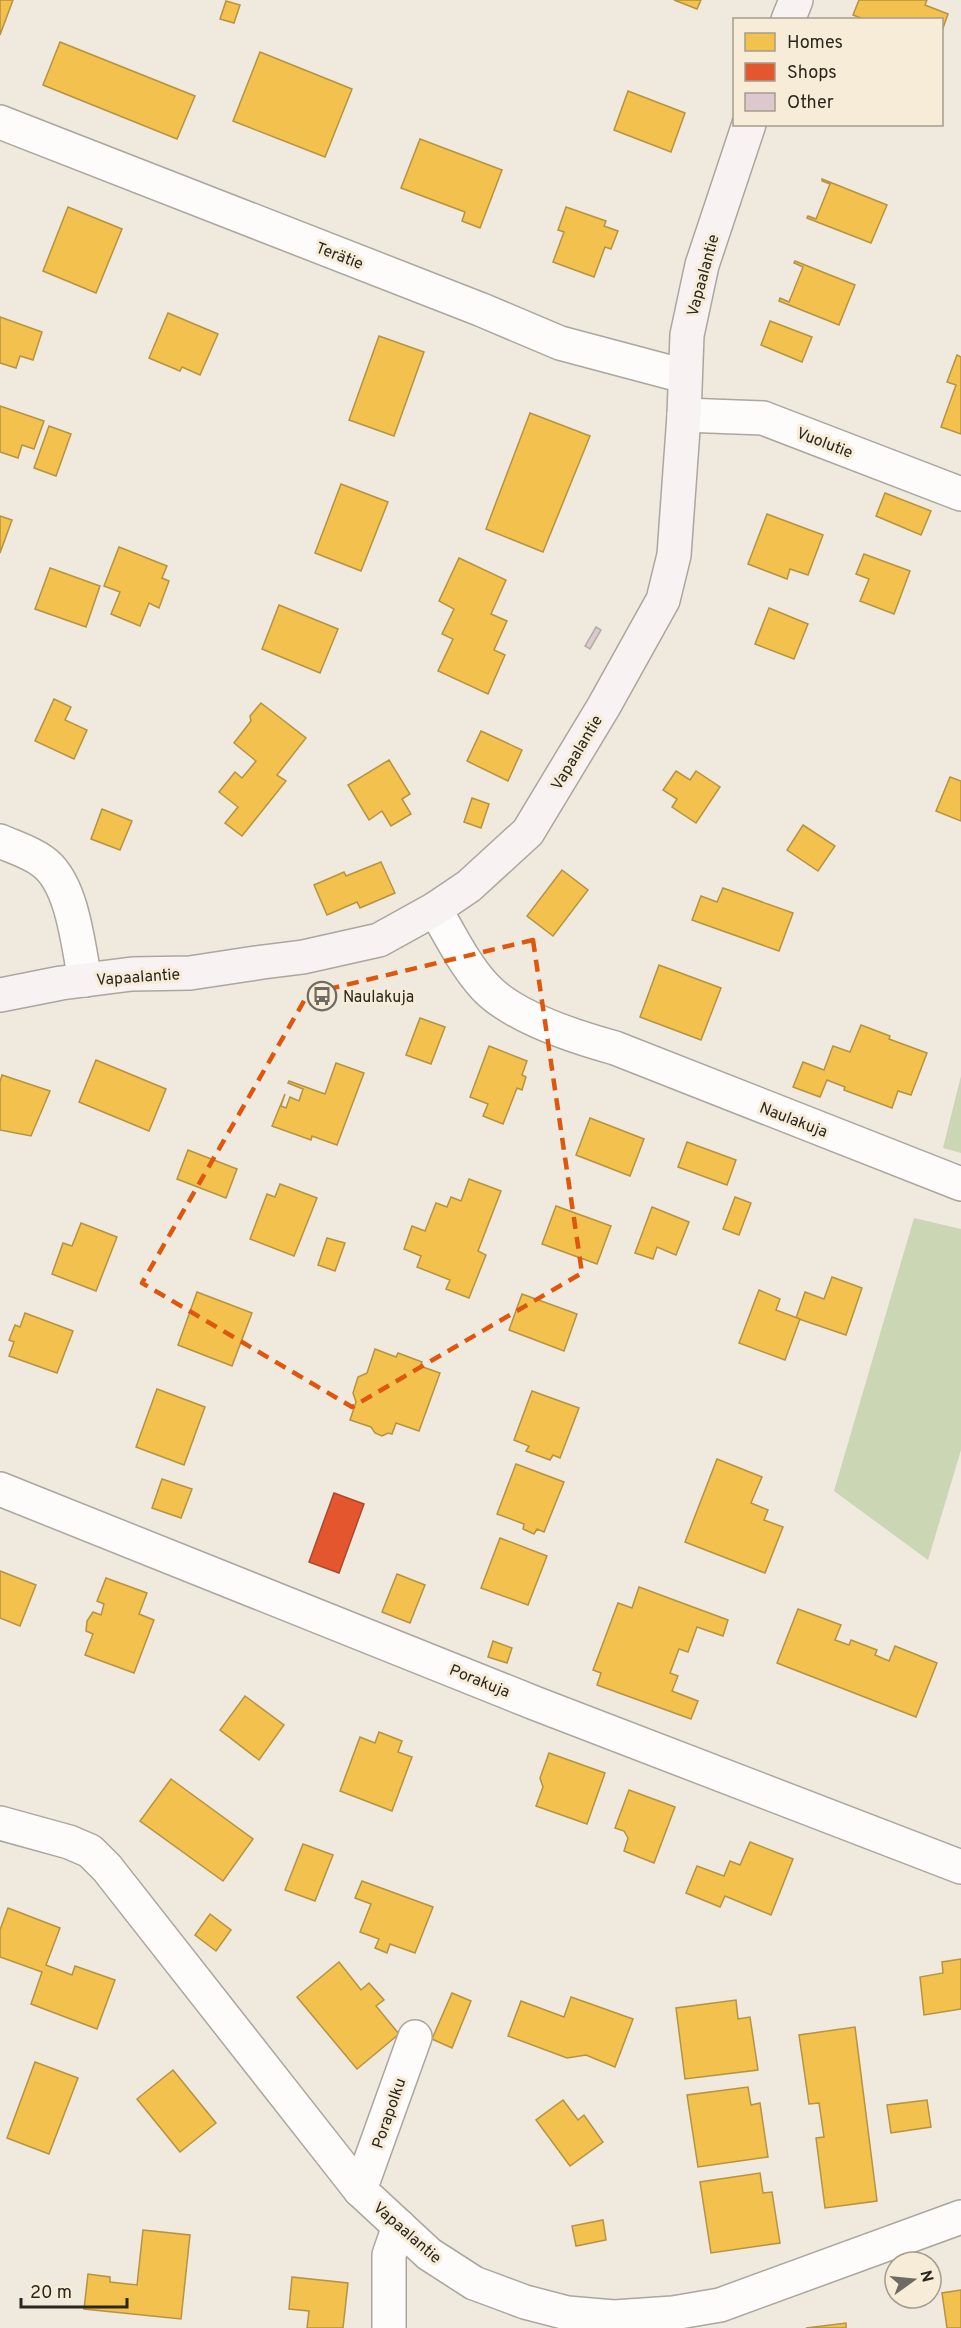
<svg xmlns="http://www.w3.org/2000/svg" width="961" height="2328" font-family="Overpass,sans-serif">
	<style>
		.green { fill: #cbd6b5 }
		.homes { fill: #f2c14e; stroke: #b69340; stroke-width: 1.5 }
		.shops { fill: #e4572e; stroke: #ac492a; stroke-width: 1.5 }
		.building { fill: #dbc9ce; stroke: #b4aeab; stroke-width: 1.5 }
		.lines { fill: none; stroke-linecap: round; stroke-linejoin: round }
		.street-casing { stroke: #aba69e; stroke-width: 36 }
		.secondary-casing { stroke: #aba69e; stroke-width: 36 }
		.street { stroke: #fdfcfa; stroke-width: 33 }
		.secondary { stroke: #f8f3f2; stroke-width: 33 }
		.marked { fill: none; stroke: #df560d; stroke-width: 4.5; stroke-dasharray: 12 8; stroke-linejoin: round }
		.labels { text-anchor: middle; stroke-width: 6; stroke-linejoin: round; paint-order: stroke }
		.street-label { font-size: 16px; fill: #2b271f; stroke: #f6ecd7 }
		.poi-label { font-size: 16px; fill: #2b271f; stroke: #f6ecd7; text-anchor: start }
	</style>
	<rect width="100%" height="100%" fill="#efe9de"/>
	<g class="green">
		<path d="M961 1076V1153L943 1148Z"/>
		<path d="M914 1218 961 1229V1450L928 1560 834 1491Z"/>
	</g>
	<g class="homes">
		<path d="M0 0H13L0 35Z"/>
		<path d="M674 0H701L697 9Z"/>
		<path d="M859 0H927L925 5 948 14 942 31V20H866L853 15Z"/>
		<path d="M226 1 240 5 234 23 220 19Z"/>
		<path d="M60 42 195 96 177 139 43 85Z"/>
		<path d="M260 52 352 89 325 157 233 121Z"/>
		<path d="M628 91 685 113 671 152 614 130Z"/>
		<path d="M420 139 502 170 480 228 462 221 465 212 401 188Z"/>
		<path d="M822 179 887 205 871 243 807 218 808 216 816 219 830 184 822 181Z"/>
		<path d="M68 207 122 229 96 293 43 271Z"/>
		<path d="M566 207 606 221 604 226 618 231 611 249 605 247 594 277 553 262 564 232 558 230Z"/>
		<path d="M795 261 855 285 839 325 779 301 780 298 789 302 803 267 794 263Z"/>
		<path d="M168 313 218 334 200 375 182 367 180 371 149 358Z"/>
		<path d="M0 317 42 332 33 360 20 356 16 368 0 363Z"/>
		<path d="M770 321 812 337 802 362 761 345Z"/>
		<path d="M379 336 424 352 394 436 349 420Z"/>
		<path d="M957 355 961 357V434L941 427 956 385 947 382Z"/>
		<path d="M0 406 44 421 34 449 22 445 18 458 0 452Z"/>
		<path d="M530 413 590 436 543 552 486 529Z"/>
		<path d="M49 426 71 434 56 476 34 468Z"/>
		<path d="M341 484 388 502 361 571 315 553Z"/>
		<path d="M885 493 931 511 921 535 876 516Z"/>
		<path d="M767 514 823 535 808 575 790 569 787 579 748 564Z"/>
		<path d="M0 516 12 520 0 553Z"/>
		<path d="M119 547 167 566 162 578 169 581 159 608 149 603 140 626 111 614 120 592 104 586Z"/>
		<path d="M864 554 910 571 894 614 860 601 869 579 856 574Z"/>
		<path d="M459 558 506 580 491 614 507 621 494 650 505 655 488 694 438 671 453 639 442 634 454 609 439 601Z"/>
		<path d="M50 568 100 586 86 627 35 609Z"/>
		<path d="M279 605 338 629 320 673 262 649Z"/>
		<path d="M769 608 808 624 794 659 755 644Z"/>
		<path d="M54 699 71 707 65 720 87 730 74 759 35 741Z"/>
		<path d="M261 703 306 738 277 775 286 781 242 836 225 823 238 807 219 792 235 772 242 778 256 761 234 743 251 721 250 716Z"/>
		<path d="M481 731 522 750 508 781 467 761Z"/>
		<path d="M389 760 410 794 402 799 411 814 391 826 382 811 369 820 348 785Z"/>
		<path d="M676 771 690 780 696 771 720 787 696 823 672 807 677 799 663 790Z"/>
		<path d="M950 777 961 781V821L936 811Z"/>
		<path d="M472 798 489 804 481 828 464 822Z"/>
		<path d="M102 809 132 821 120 850 91 839Z"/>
		<path d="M803 825 835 846 818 871 787 850Z"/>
		<path d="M381 862 395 893 360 908 357 902 327 915 314 885 344 872 346 876Z"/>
		<path d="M562 870 588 890 553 936 527 916Z"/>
		<path d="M723 888 793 913 779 951 692 920 701 896 717 902Z"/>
		<path d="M659 965 721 988 701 1040 640 1017Z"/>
		<path d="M420 1018 445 1027 431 1064 406 1055Z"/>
		<path d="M861 1025 890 1036 889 1039 927 1053 911 1095 898 1091 892 1108 844 1090 845 1087 827 1080 820 1097 793 1087 803 1062 824 1070 833 1046 850 1052Z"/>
		<path d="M489 1046 527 1061 522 1075 526 1077 522 1090 517 1088 503 1124 483 1116 488 1104 470 1097Z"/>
		<path d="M96 1060 166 1089 149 1131 79 1102Z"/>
		<path d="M336 1063 364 1073 337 1145 312 1136 311 1140 272 1126 285 1094 281 1106 286 1108 290 1097 299 1101 303 1089 288 1083 289 1081 325 1094Z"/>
		<path d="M2 1075 50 1091 31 1136 0 1130V1082Z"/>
		<path d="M590 1118 644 1139 630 1176 576 1155Z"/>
		<path d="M687 1142 736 1160 727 1185 678 1167Z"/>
		<path d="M188 1150 237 1169 226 1198 177 1179Z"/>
		<path d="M469 1179 501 1191 478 1251 486 1255 469 1298 446 1289 450 1280 417 1267 421 1256 404 1249 412 1226 425 1231 436 1203 447 1207 451 1197 461 1201Z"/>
		<path d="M280 1184 317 1198 294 1256 250 1239 267 1194 275 1197Z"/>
		<path d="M735 1197 751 1203 739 1235 723 1229Z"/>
		<path d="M556 1206 611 1226 597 1264 542 1244Z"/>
		<path d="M652 1207 689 1222 676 1255 657 1247 653 1259 635 1253Z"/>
		<path d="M81 1223 117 1237 96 1291 52 1274 63 1243 72 1246Z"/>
		<path d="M327 1238 345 1243 335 1271 318 1265Z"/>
		<path d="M832 1277 862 1288 846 1335 796 1318 805 1292 824 1299Z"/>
		<path d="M759 1290 780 1299 776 1310 800 1319 785 1360 739 1343Z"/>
		<path d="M197 1292 252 1313 232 1366 178 1345Z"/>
		<path d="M522 1294 577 1314 564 1351 509 1330Z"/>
		<path d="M25 1313 73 1331 57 1373 9 1356 14 1342 9 1340 15 1325 20 1327Z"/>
		<path d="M375 1349 396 1357 398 1353 422 1362 420 1366 440 1373 419 1431 396 1423 392 1434 388 1433 382 1436 375 1433 371 1427 350 1420 356 1402 353 1393 358 1377 367 1373Z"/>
		<path d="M157 1389 205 1407 184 1465 136 1447Z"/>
		<path d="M532 1391 579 1408 560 1458 553 1455 550 1460 526 1451 529 1446 514 1440Z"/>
		<path d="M717 1459 762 1477 751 1503 768 1510 764 1520 783 1527 765 1573 685 1542Z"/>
		<path d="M516 1464 564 1482 544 1532 537 1529 534 1534 523 1529 524 1524 497 1514Z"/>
		<path d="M162 1479 192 1489 181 1518 152 1508Z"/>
		<path d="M500 1538 547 1556 528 1605 481 1588Z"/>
		<path d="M0 1571 36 1585 20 1626 0 1618Z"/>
		<path d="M397 1574 425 1585 410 1623 382 1612Z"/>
		<path d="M106 1578 147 1593 139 1614 154 1620 134 1673 85 1655 93 1634 86 1631 87 1621 93 1612 101 1615 104 1604 97 1601Z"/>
		<path d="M639 1587 728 1620 723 1636 697 1627 688 1652 679 1649 670 1673 678 1676 672 1691 698 1701 691 1719 597 1685 601 1673 593 1670 618 1603 632 1608Z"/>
		<path d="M798 1609 841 1625 835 1640 849 1645 851 1640 877 1650 875 1655 889 1661 895 1646 937 1663 916 1717 777 1663Z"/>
		<path d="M493 1641 512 1648 507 1663 488 1657Z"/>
		<path d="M245 1696 284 1725 259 1760 220 1730Z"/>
		<path d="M379 1732 402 1741 398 1752 412 1757 392 1811 340 1791 360 1737 375 1743Z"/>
		<path d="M549 1753 605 1773 587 1824 536 1806 543 1787 540 1778Z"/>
		<path d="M171 1779 253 1839 223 1881 140 1821Z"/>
		<path d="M629 1790 675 1807 654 1863 624 1851 628 1838 624 1831 615 1828Z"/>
		<path d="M750 1842 793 1859 771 1915 725 1896 720 1907 686 1893 697 1866 724 1876 730 1861 740 1865Z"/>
		<path d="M303 1844 333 1855 315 1901 285 1890Z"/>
		<path d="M362 1881 433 1907 415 1953 390 1944 387 1953 375 1948 379 1939 360 1932 371 1904 355 1898Z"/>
		<path d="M8 1908 60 1928 46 1965 72 1975 75 1966 115 1980 97 2029 31 2004 42 1972 0 1957V1930Z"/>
		<path d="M210 1914 231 1930 216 1951 195 1935Z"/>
		<path d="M961 1959V2009L924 2015 920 1977 943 1973 942 1962Z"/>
		<path d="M339 1962 361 1990 369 1983 384 2000 376 2006 399 2034 357 2069 297 1997Z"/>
		<path d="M452 1993 471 2001 452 2048 432 2039Z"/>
		<path d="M571 1997 633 2019 615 2067 586 2055 567 2058 508 2036 521 2001 564 2017Z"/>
		<path d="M736 2000 738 2019 750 2017 758 2070 685 2079 676 2008Z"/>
		<path d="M855 2027 877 2201 825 2208 816 2138 824 2137 819 2103 809 2104 799 2035Z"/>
		<path d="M35 2062 78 2078 49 2154 7 2138Z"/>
		<path d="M173 2070 216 2123 180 2152 137 2099Z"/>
		<path d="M748 2087 751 2105 760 2103 768 2157 698 2167 687 2095Z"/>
		<path d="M563 2100 578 2120 584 2115 603 2142 570 2166 536 2120Z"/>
		<path d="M927 2100 931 2127 891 2133 887 2105Z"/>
		<path d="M760 2173 763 2193 772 2192 780 2243 711 2253 700 2182Z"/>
		<path d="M603 2220 606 2240 576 2246 572 2226Z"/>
		<path d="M143 2230 190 2235 181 2319 84 2309 88 2274 110 2277V2282L137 2285Z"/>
		<path d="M292 2277 348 2283 343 2328H307L309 2311 289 2309Z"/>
		<path d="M961 2290V2328H947L942 2293Z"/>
		<path d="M846 2323V2328H806Z"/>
	</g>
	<path class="shops" d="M334 1493 364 1504 339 1573 309 1562Z"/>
	<path class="building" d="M596 627 601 630 590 649 585 646Z"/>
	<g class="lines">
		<g class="street-casing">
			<g id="street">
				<path d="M0 122 482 310 560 343 684 376"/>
				<path d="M684 415 763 418 961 494"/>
				<path d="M0 841C13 847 30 852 42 861 73 882 78 946 85 980"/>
				<path d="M435 909C450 935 464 964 485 987 513 1017 575 1037 615 1048L961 1184"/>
				<path d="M0 1489 537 1704 961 1867"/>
				<path d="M0 1823 69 1842 90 1851 107 1868 360 2190 429 2254 474 2283 525 2302 567 2313 614 2317 673 2313 720 2305 961 2217"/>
				<path d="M360 2190 415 2037"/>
				<path d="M389 2328V2255L399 2226"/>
			</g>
		</g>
		<g class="secondary-casing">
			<g id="secondary">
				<path d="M788 20 796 0"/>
				<path d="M0 995 61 983 132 974 190 973 263 962 303 957 379 940 435 909 469 886 528 832 604 706 663 600 674 555 684 415 687 335 702 265 749 124"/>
			</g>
		</g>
		<use href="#street" class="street"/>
		<use href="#secondary" class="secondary"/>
	</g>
	<path class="marked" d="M533 940 582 1273 352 1407 142 1283 308 994Z"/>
	<defs>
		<g id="bus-ring" transform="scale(1.5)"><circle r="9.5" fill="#f6ecd7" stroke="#706b62" stroke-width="1.5"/><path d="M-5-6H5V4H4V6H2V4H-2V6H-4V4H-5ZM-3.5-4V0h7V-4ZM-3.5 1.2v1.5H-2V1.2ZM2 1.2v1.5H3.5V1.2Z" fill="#706b62"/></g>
	</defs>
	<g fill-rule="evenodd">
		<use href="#bus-ring" x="322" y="996"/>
	</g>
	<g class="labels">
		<g class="street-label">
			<text transform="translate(340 255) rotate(21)" y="6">Terätie</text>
			<text transform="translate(702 275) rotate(-75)" y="6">Vapaalantie</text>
			<text transform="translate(825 442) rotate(21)" y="6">Vuolutie</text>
			<text transform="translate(576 752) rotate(-59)" y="6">Vapaalantie</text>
			<text transform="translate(138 976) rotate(-4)" y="6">Vapaalantie</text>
			<text transform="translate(794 1119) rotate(21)" y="6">Naulakuja</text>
			<text transform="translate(480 1680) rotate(22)" y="6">Porakuja</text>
			<text transform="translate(388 2113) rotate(-71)" y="6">Porapolku</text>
			<text transform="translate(408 2232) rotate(41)" y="6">Vapaalantie</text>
		</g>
		<g class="poi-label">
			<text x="343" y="1002">Naulakuja</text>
		</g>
	</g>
	<rect x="733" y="18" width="210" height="108" fill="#f6ecd7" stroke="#a59d8d" stroke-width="1.5"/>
	<rect x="745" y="33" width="30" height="18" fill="#f2c14e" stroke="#a59d8d" stroke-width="1.5"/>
	<text x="787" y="48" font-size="18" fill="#2b271f">Homes</text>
	<rect x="745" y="63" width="30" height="18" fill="#e4572e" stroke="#a59d8d" stroke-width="1.5"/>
	<text x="787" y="78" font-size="18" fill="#2b271f">Shops</text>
	<rect x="745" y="93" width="30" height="18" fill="#dbc9ce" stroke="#a59d8d" stroke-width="1.5"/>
	<text x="787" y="108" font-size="18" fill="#2b271f">Other</text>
	<g transform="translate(913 2280) rotate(75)"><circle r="28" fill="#f6ecd7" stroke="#a59d8d" stroke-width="1.5"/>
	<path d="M0-4.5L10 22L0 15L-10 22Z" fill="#706b62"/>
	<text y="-9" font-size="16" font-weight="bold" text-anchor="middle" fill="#2b271f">N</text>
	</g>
	<path d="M21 2298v9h106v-9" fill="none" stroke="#2b271f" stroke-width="3"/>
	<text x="30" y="2298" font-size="18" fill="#2b271f" stroke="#f6ecd7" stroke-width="4.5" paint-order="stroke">20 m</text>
</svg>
